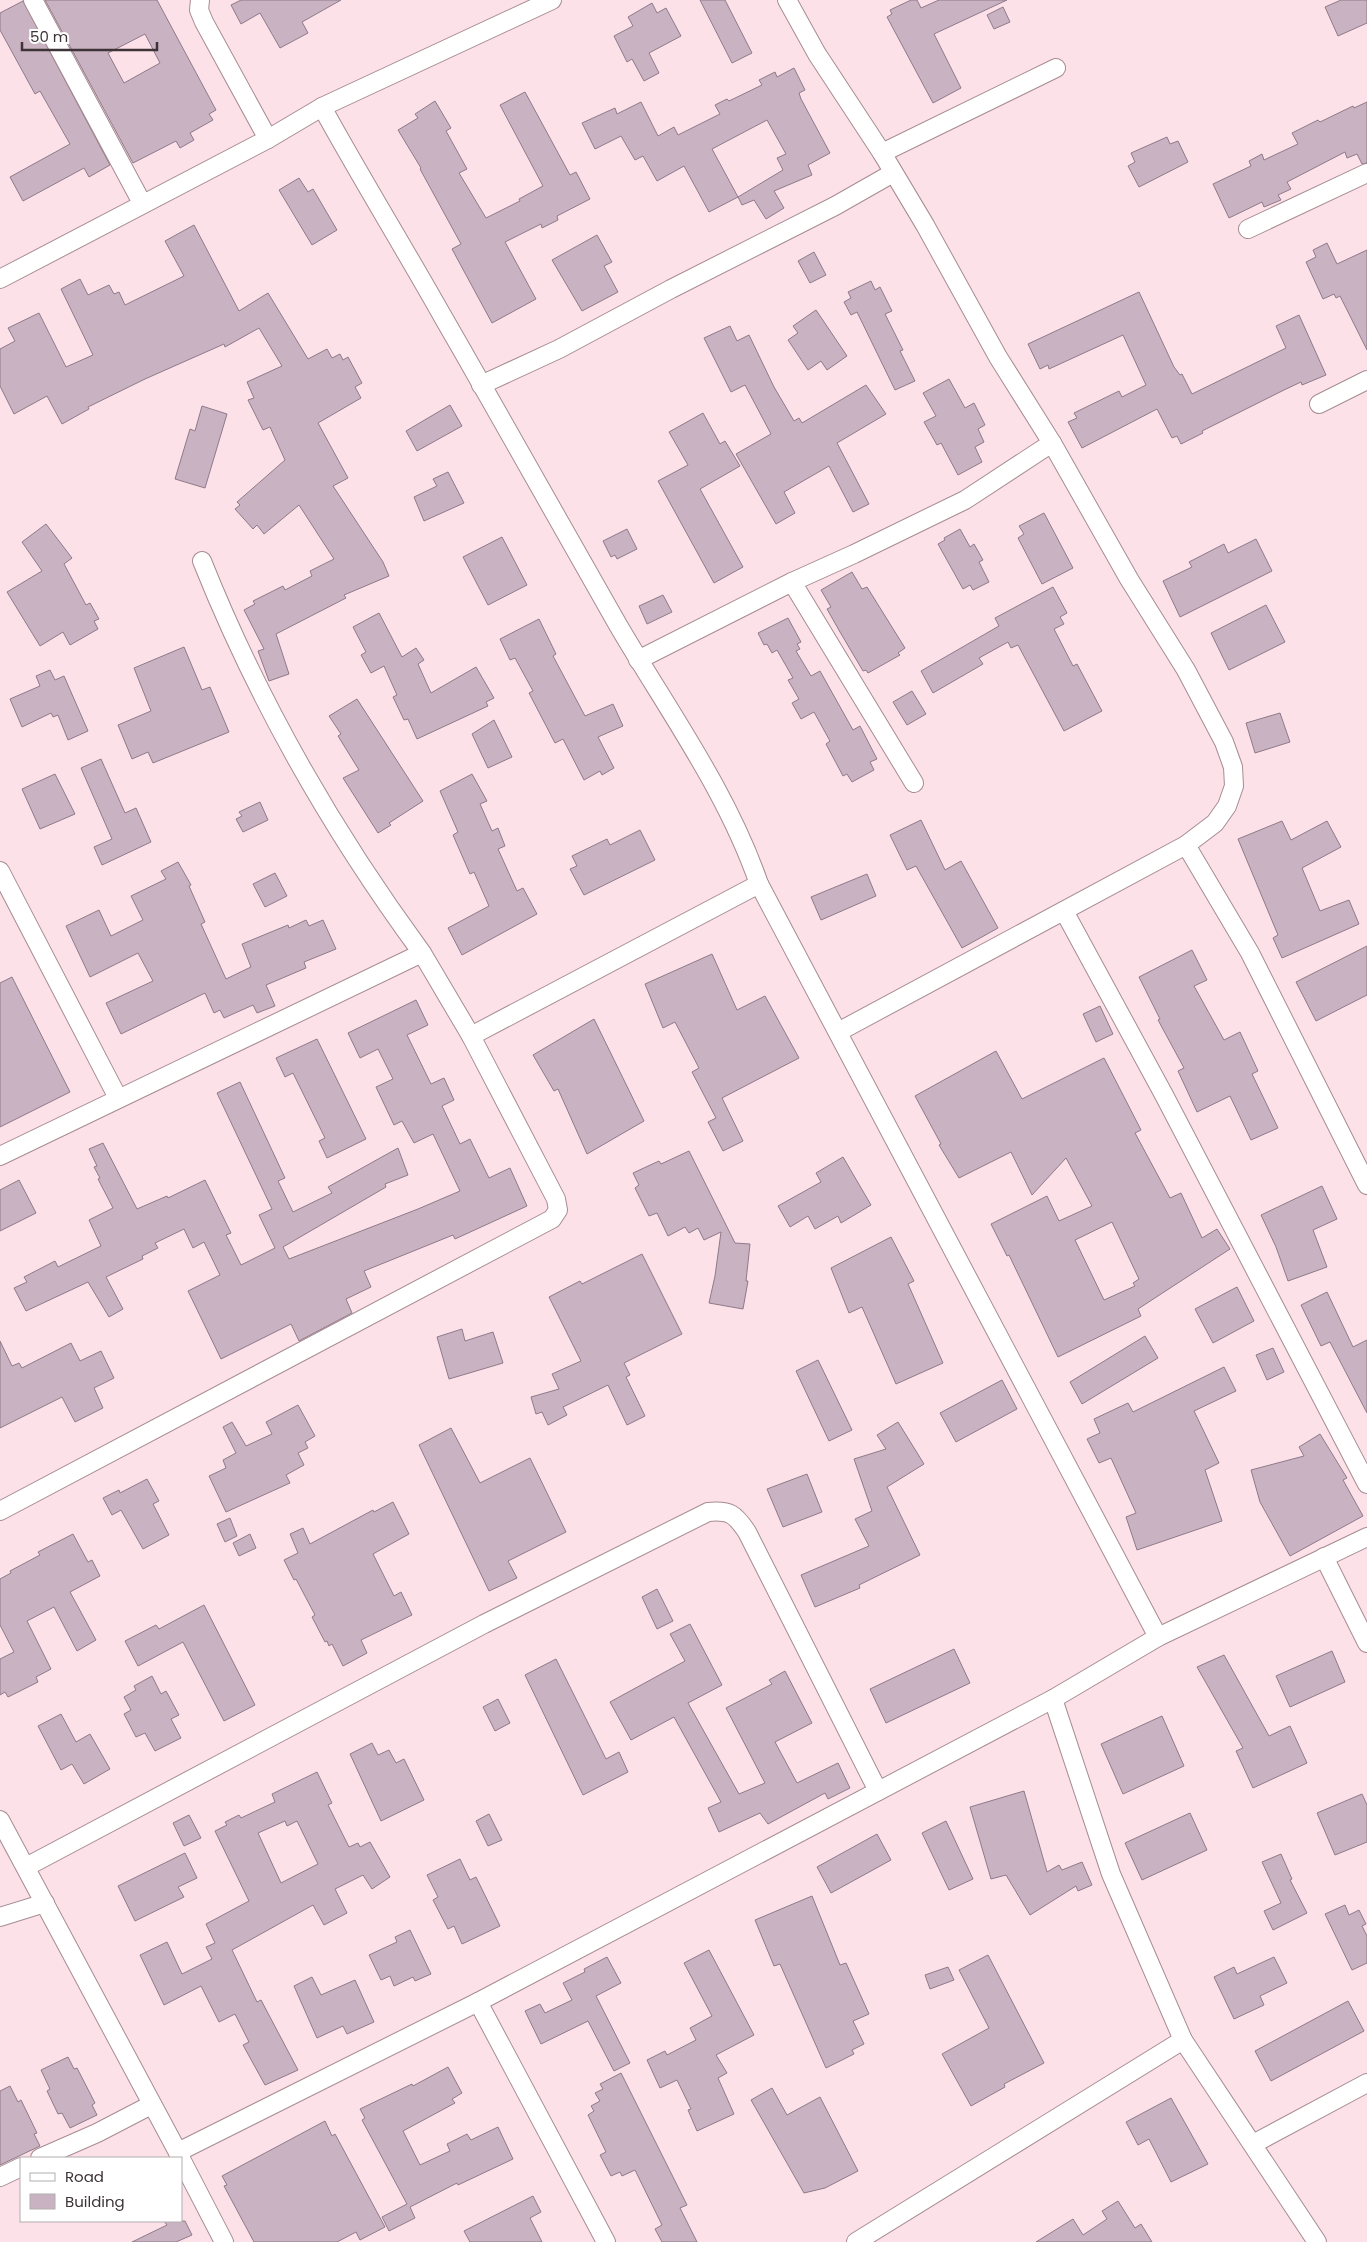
<svg xmlns="http://www.w3.org/2000/svg" width="1367" height="2242" font-family="Poppins,sans-serif">
	<style>
		.building { fill: #c9b3c2; stroke: #8f7a89; fill-rule: evenodd }
		.lines { fill: none; stroke-linecap: round; stroke-linejoin: round }
		.minor-casing { stroke: #a68c92; stroke-width: 20 }
		.minor { stroke: #fff; stroke-width: 18 }
	</style>
	<rect width="100%" height="100%" fill="#fde1e8"/>
	<g class="building">
		<path d="M45 0H157L216 110 209 114 213 120 190 133 194 140 180 148 176 141 133 163ZM145 34 160 63 124 83 108 53Z"/>
		<path d="M241 0H341L302 22 308 33 280 48 260 13 241 24 231 5Z"/>
		<path d="M700 0H725L752 53 732 63Z"/>
		<path d="M911 0H917L921 8 939 0H1007L934 34 961 88 933 103 887 17 892 14 890 10Z"/>
		<path d="M1341 0H1367V23L1338 36 1325 7Z"/>
		<path d="M23 1 110 165 89 177 84 168 23 201 10 177 70 144 40 91 35 94 0 30V13Z"/>
		<path d="M652 3 657 13 666 8 681 36 649 53 659 73 644 81 632 59 627 62 614 36 633 26 628 17Z"/>
		<path d="M1003 7 1010 22 994 29 987 15Z"/>
		<path d="M794 68 805 90 799 93 801 99 830 153 808 165 812 175 774 191 784 208 766 219 754 200 742 205 738 197 783 170 777 158 786 154 767 120 712 149 738 197 709 212 684 166 657 181 643 156 635 160 621 136 595 149 582 123 615 108 617 114 641 102 658 136 674 127 678 135 720 114 715 105 727 99 729 101 762 85 759 80 775 72 777 77Z"/>
		<path d="M525 92 570 175 576 172 590 199 557 216 558 220 542 228 541 224 505 242 536 299 492 323 452 249 461 244 420 169 421 168 398 130 418 118 415 114 435 101 451 128 446 131 467 169 459 173 486 218 520 201 519 199 543 186 500 105Z"/>
		<path d="M1367 102V163L1362 164 1357 154 1347 158 1345 152 1287 182 1291 189 1278 195 1281 200 1264 207 1262 202 1229 218 1213 184 1251 166 1249 161 1262 154 1264 160 1298 144 1292 133 1318 120 1320 122 1353 106 1354 108Z"/>
		<path d="M1167 137 1170 144 1178 141 1188 162 1139 187 1128 166 1135 162 1131 153Z"/>
		<path d="M299 178 308 192 313 189 337 230 312 245 279 190Z"/>
		<path d="M194 225 239 311 268 293 308 359 327 349 332 358 340 354 343 360 348 357 362 383 355 387 361 398 318 423 348 478 333 486 383 562 389 576 344 595 346 598 276 634 289 674 269 681 258 651 264 649 244 610 255 604 253 601 283 586 285 590 312 576 310 571 334 559 299 505 264 534 257 525 253 529 235 509 240 505 237 502 285 460 270 427 263 430 248 400 254 398 247 382 282 366 259 328 225 347 224 344 145 379 88 407 89 409 62 424 47 396 14 414 0 386V349L15 341 8 328 39 313 66 367 93 355 61 289 80 279 88 295 109 285 114 294 119 292 125 305 184 276 165 241Z"/>
		<path d="M597 235 612 262 604 266 618 292 582 311 552 260Z"/>
		<path d="M1327 243 1337 264 1367 250V350L1340 296 1336 298 1334 294 1323 299 1306 262 1316 257 1313 250Z"/>
		<path d="M814 252 826 275 810 283 798 261Z"/>
		<path d="M871 281 875 290 880 287 892 311 885 314 903 350 900 351 915 381 895 390 857 312 851 315 844 302 851 298 848 292Z"/>
		<path d="M1139 292 1174 367 1180 375 1182 374 1192 394 1286 348 1276 326 1299 315 1326 375 1302 385 1301 382 1284 390 1202 431 1203 433 1181 444 1177 436 1172 438 1157 409 1082 448 1068 422 1077 418 1074 413 1119 391 1122 397 1146 385 1123 335 1049 369 1048 365 1040 369 1028 344Z"/>
		<path d="M816 310 847 356 827 370 821 361 808 370 788 340 798 333 793 326Z"/>
		<path d="M730 326 737 341 749 335 774 387 794 421 799 418 802 423 866 385 886 414 837 443 869 504 853 512 829 466 784 492 795 513 776 524 736 454 771 434 745 385 731 392 704 338Z"/>
		<path d="M949 379 965 408 974 403 985 425 978 429 984 442 975 447 982 462 958 475 941 443 937 445 924 422 936 416 923 393Z"/>
		<path d="M450 405 462 426 417 451 406 431Z"/>
		<path d="M202 406 227 414 205 488 175 479 190 429 195 431Z"/>
		<path d="M703 413 720 444 725 441 740 466 700 489 743 567 714 583 658 481 688 465 669 432Z"/>
		<path d="M448 472 464 503 424 521 414 497 437 486 433 479Z"/>
		<path d="M1044 513 1073 568 1042 584 1018 538 1024 534 1019 526Z"/>
		<path d="M46 524 72 558 64 564 86 605 90 603 99 619 94 621 98 629 70 645 63 632 40 646 7 592 42 571 22 542Z"/>
		<path d="M627 529 637 549 617 559 615 555 611 557 603 541Z"/>
		<path d="M960 529 970 547 974 544 983 560 979 562 989 582 973 590 970 585 963 589 938 544 945 540 944 538Z"/>
		<path d="M502 537 527 585 488 605 463 557Z"/>
		<path d="M1256 539 1272 571 1180 617 1163 581 1192 567 1189 562 1224 544 1228 553Z"/>
		<path d="M852 572 862 589 867 587 905 648 898 653 900 655 868 673 866 670 863 671 840 632 827 609 831 607 821 590Z"/>
		<path d="M1053 587 1067 613 1060 617 1064 624 1054 629 1073 666 1077 664 1102 711 1064 731 1018 645 1011 648 1008 642 979 658 983 664 933 693 921 671 999 626 995 618Z"/>
		<path d="M663 595 672 612 647 624 639 606Z"/>
		<path d="M1266 605 1285 642 1229 670 1211 633Z"/>
		<path d="M379 613 402 657 416 648 424 660 418 664 431 693 476 667 494 698 486 702 488 706 417 739 408 719 404 720 393 697 397 695 384 666 371 673 361 655 366 652 353 627Z"/>
		<path d="M788 618 801 642 797 644 800 649 796 651 811 676 820 671 853 730 860 726 877 759 870 762 874 770 852 782 847 774 843 776 826 744 830 741 814 712 801 719 792 703 799 699 788 680 793 678 777 650 772 653 767 644 764 645 758 633Z"/>
		<path d="M539 619 556 654 553 656 585 716 613 704 623 726 598 737 614 768 602 775 600 771 584 780 563 739 555 743 529 693 533 691 515 658 510 660 500 639Z"/>
		<path d="M184 647 202 690 210 687 229 732 153 763 148 752 132 759 118 725 151 711 134 668Z"/>
		<path d="M50 670 55 680 64 676 88 731 68 740 58 715 53 717 51 713 22 727 10 699 40 686 36 676Z"/>
		<path d="M912 691 926 714 907 725 893 702Z"/>
		<path d="M357 699 423 801 389 823 391 825 378 833 343 778 359 770 338 736 341 734 329 716Z"/>
		<path d="M1280 713 1290 742 1255 753 1246 723Z"/>
		<path d="M494 720 512 757 488 768 472 734Z"/>
		<path d="M101 759 125 813 136 808 151 842 102 865 94 847 112 839 81 768Z"/>
		<path d="M55 774 75 814 40 829 22 789Z"/>
		<path d="M472 774 487 801 480 804 492 831 498 828 505 846 498 849 517 891 523 888 537 914 462 955 448 928 489 906 474 872 470 874 453 835 458 832 440 791Z"/>
		<path d="M260 802 268 820 243 832 236 819 242 816 239 812Z"/>
		<path d="M921 820 945 870 961 861 998 928 962 948 916 866 907 870 890 835Z"/>
		<path d="M1282 821 1291 840 1327 821 1341 847 1302 868 1320 911 1349 900 1359 924 1282 958 1273 938 1278 935 1238 839Z"/>
		<path d="M640 830 655 860 584 895 570 869 577 866 572 856 607 839 610 845Z"/>
		<path d="M178 862 191 885 189 886 205 922 201 924 226 979 251 967 242 944 288 925 289 928 306 920 309 926 323 920 336 949 304 962 306 968 266 985 275 1006 257 1013 253 1005 224 1018 220 1010 214 1013 205 993 121 1034 106 1003 153 981 138 953 90 977 66 926 99 910 111 936 143 920 131 896 166 879 161 871Z"/>
		<path d="M275 873 287 896 265 907 253 884Z"/>
		<path d="M867 874 876 896 821 920 811 897Z"/>
		<path d="M1367 946V995L1316 1021 1296 982Z"/>
		<path d="M1192 950 1207 980 1194 986 1224 1040 1240 1032 1258 1071 1252 1074 1278 1128 1251 1140 1230 1096 1197 1112 1178 1071 1184 1068 1158 1020 1160 1019 1139 977Z"/>
		<path d="M712 954 737 1010 765 996 799 1058 722 1098 743 1141 723 1151 708 1122 716 1118 692 1072 699 1068 675 1022 663 1028 645 984Z"/>
		<path d="M12 977 70 1092 0 1127V983Z"/>
		<path d="M416 1000 428 1025 407 1035 431 1084 444 1078 454 1100 442 1106 460 1144 470 1139 489 1178 510 1168 527 1206 455 1239 453 1235 364 1271 371 1287 346 1299 352 1313 299 1341 291 1324 221 1359 188 1291 220 1275 204 1242 193 1248 184 1229 155 1243 158 1248 142 1256 143 1259 106 1277 123 1309 109 1317 88 1282 26 1311 14 1288 27 1282 24 1277 55 1261 58 1267 101 1246 89 1220 113 1208 98 1179 100 1178 94 1167 97 1166 89 1149 103 1143 137 1209 167 1196 168 1198 205 1180 231 1233 226 1235 241 1265 275 1248 259 1215 272 1209 217 1093 240 1082 285 1178 278 1181 293 1212 332 1193 328 1187 398 1148 408 1175 385 1184 386 1187 283 1247 289 1259 418 1209 460 1191 433 1134 414 1143 402 1121 394 1125 376 1087 393 1079 378 1049 360 1058 348 1033Z"/>
		<path d="M1100 1006 1113 1034 1096 1042 1083 1014Z"/>
		<path d="M594 1019 644 1121 587 1154 558 1089 554 1091 533 1055Z"/>
		<path d="M317 1039 366 1139 327 1158 319 1141 325 1138 293 1073 285 1077 276 1058Z"/>
		<path d="M996 1051 1022 1099 1104 1058 1141 1130 1135 1133 1170 1198 1181 1193 1202 1238 1217 1229 1230 1249 1138 1309 1141 1316 1058 1357 1009 1255 1007 1256 991 1224 1047 1196 1059 1221 1092 1206 1066 1158 1032 1195 1011 1152 959 1178 939 1145 941 1144 915 1096ZM1112 1222 1139 1279 1133 1283 1135 1286 1104 1300 1075 1240Z"/>
		<path d="M689 1151 735 1243 750 1244 746 1281H748L743 1309 709 1303 715 1276 721 1232 704 1240 698 1228 689 1233 685 1227 668 1236 657 1213 649 1216 635 1188 639 1185 633 1173 659 1161 661 1164Z"/>
		<path d="M843 1157 871 1205 841 1223 838 1216 815 1229 808 1216 790 1227 778 1206 821 1182 816 1173Z"/>
		<path d="M19 1180 36 1213 0 1231V1190Z"/>
		<path d="M1322 1186 1337 1219 1313 1230 1327 1267 1288 1281 1276 1247 1261 1215Z"/>
		<path d="M891 1237 914 1281 908 1284 943 1363 896 1384 862 1307 849 1313 831 1268Z"/>
		<path d="M642 1254 682 1334 624 1363 630 1375 626 1377 645 1416 627 1425 608 1385 563 1407 567 1415 548 1425 542 1412 536 1414 531 1397 559 1389 552 1374 581 1361 549 1297 580 1281 582 1284Z"/>
		<path d="M1237 1287 1254 1321 1213 1343 1195 1309Z"/>
		<path d="M1327 1292 1353 1347 1367 1340V1413L1330 1342 1321 1346 1301 1305Z"/>
		<path d="M462 1329 465 1341 493 1332 503 1363 449 1379 437 1337Z"/>
		<path d="M1145 1336 1158 1358 1082 1404 1070 1382Z"/>
		<path d="M0 1341 12 1366 19 1363 22 1368 71 1343 80 1361 101 1351 114 1378 94 1388 103 1408 75 1422 62 1397 0 1428Z"/>
		<path d="M1273 1348 1284 1372 1267 1380 1256 1355Z"/>
		<path d="M818 1360 852 1430 829 1441 796 1371Z"/>
		<path d="M1224 1367 1236 1391 1194 1411 1219 1463 1205 1470 1222 1521 1137 1550 1126 1517 1136 1513 1111 1458 1099 1463 1087 1439 1100 1433 1094 1419 1128 1403 1133 1412Z"/>
		<path d="M1002 1380 1017 1409 956 1442 940 1413Z"/>
		<path d="M298 1405 315 1436 305 1442 308 1448 298 1453 304 1465 286 1475 290 1483 226 1512 209 1476 226 1468 223 1460 236 1453 223 1427 232 1422 246 1446 272 1434 266 1422Z"/>
		<path d="M898 1422 924 1464 887 1487 920 1555 859 1585 860 1588 815 1607 801 1575 869 1546 855 1519 872 1511 854 1459 886 1449 877 1435Z"/>
		<path d="M451 1428 480 1483 530 1458 566 1532 508 1561 517 1578 489 1591 419 1445Z"/>
		<path d="M1320 1434 1347 1478 1343 1480 1363 1516 1290 1556 1260 1502 1251 1470 1304 1456 1299 1447Z"/>
		<path d="M807 1474 822 1512 783 1527 767 1489Z"/>
		<path d="M147 1479 159 1501 153 1504 169 1535 143 1549 121 1510 112 1515 103 1498 119 1490 120 1493Z"/>
		<path d="M393 1502 409 1534 373 1554 394 1596 401 1592 412 1615 361 1640 367 1653 343 1666 332 1644 329 1646 327 1641 325 1642 312 1617 315 1615 296 1579 294 1580 284 1560 298 1553 290 1534 303 1528 310 1544 373 1510 374 1512Z"/>
		<path d="M230 1518 237 1536 225 1542 217 1524Z"/>
		<path d="M73 1534 88 1562 92 1560 100 1576 70 1592 96 1640 77 1651 54 1607 27 1621 51 1669 36 1677 38 1682 8 1697 5 1692 0 1695V1659L14 1652 0 1625V1579L11 1573 10 1571 40 1555 38 1552Z"/>
		<path d="M250 1534 256 1548 239 1556 233 1543Z"/>
		<path d="M657 1589 673 1621 657 1629 642 1597Z"/>
		<path d="M204 1605 255 1705 224 1721 183 1642 138 1666 125 1641 156 1625 159 1629Z"/>
		<path d="M690 1624 722 1685 688 1703 739 1794 765 1783 726 1708 772 1684 769 1680 785 1671 812 1723 775 1742 797 1783 838 1763 850 1788 828 1799 825 1793 768 1824 760 1813 719 1832 708 1808 721 1802 674 1717 631 1740 610 1702 685 1661 670 1634Z"/>
		<path d="M954 1649 970 1683 886 1723 870 1689Z"/>
		<path d="M1332 1651 1345 1682 1290 1707 1276 1676Z"/>
		<path d="M1224 1655 1269 1736 1290 1726 1307 1763 1253 1788 1236 1751 1243 1748 1197 1667Z"/>
		<path d="M556 1659 606 1759 619 1752 628 1772 583 1795 525 1675Z"/>
		<path d="M152 1676 161 1694 166 1691 179 1715 171 1719 181 1738 155 1751 145 1733 136 1737 124 1714 131 1710 124 1697 136 1690 134 1686Z"/>
		<path d="M498 1699 510 1723 495 1731 483 1707Z"/>
		<path d="M61 1714 76 1742 90 1734 110 1769 84 1784 72 1764 61 1770 38 1726Z"/>
		<path d="M1162 1716 1184 1766 1123 1794 1101 1744Z"/>
		<path d="M372 1743 378 1755 389 1750 396 1763 404 1759 424 1800 381 1821 350 1754Z"/>
		<path d="M317 1772 332 1803 328 1805 349 1847 358 1843 360 1847 370 1842 390 1877 372 1889 363 1875 335 1889 347 1913 324 1925 313 1905 232 1950 257 2002 261 2000 298 2070 265 2085 243 2045 249 2042 235 2014 219 2022 201 1986 164 2005 140 1955 167 1942 182 1974 212 1959 206 1947 215 1943 206 1924 249 1901 215 1831 227 1825 225 1822 239 1815 241 1818 275 1802 272 1794ZM285 1821 287 1826 297 1821 318 1864 281 1883 258 1833Z"/>
		<path d="M1024 1791 1047 1872 1059 1865 1062 1870 1082 1862 1092 1885 1078 1891 1076 1886 1030 1915 1006 1875 991 1879 970 1807Z"/>
		<path d="M1362 1794 1367 1805V1842L1335 1855 1317 1813Z"/>
		<path d="M1190 1813 1207 1850 1142 1880 1125 1843Z"/>
		<path d="M489 1814 502 1840 488 1846 476 1821Z"/>
		<path d="M189 1815 201 1838 184 1846 173 1823Z"/>
		<path d="M946 1821 973 1879 949 1890 922 1833Z"/>
		<path d="M877 1834 891 1860 831 1893 817 1867Z"/>
		<path d="M185 1853 197 1878 178 1887 184 1897 135 1921 118 1886Z"/>
		<path d="M1281 1854 1292 1879 1290 1880 1307 1913 1273 1930 1264 1911 1281 1903 1262 1862Z"/>
		<path d="M460 1859 470 1880 476 1877 500 1926 462 1944 454 1926 448 1929 433 1900 438 1897 427 1875Z"/>
		<path d="M812 1896 840 1965 846 1963 869 2014 853 2021 864 2044 852 2050 854 2054 826 2068 780 1964 774 1966 755 1920Z"/>
		<path d="M1345 1905 1349 1915 1359 1910 1366 1924 1362 1926 1367 1936V1963L1352 1970 1325 1914Z"/>
		<path d="M410 1930 431 1974 415 1981 413 1977 394 1986 390 1976 381 1980 369 1955 397 1942 395 1937Z"/>
		<path d="M709 1950 754 2035 716 2055 727 2073 718 2078 734 2114 697 2131 688 2110 691 2109 677 2080 660 2088 647 2060 665 2051 667 2055 696 2040 690 2028 712 2016 684 1963Z"/>
		<path d="M988 1955 1044 2063 1004 2084 1005 2087 971 2106 942 2054 989 2028 959 1970Z"/>
		<path d="M607 1957 621 1983 596 1996 630 2063 614 2071 588 2021 541 2044 525 2011 540 2004 545 2013 572 2000 563 1983 585 1972 584 1969Z"/>
		<path d="M1274 1957 1287 1983 1260 1996 1264 2005 1234 2019 1214 1977 1234 1967 1237 1974Z"/>
		<path d="M948 1967 954 1980 930 1989 925 1975Z"/>
		<path d="M312 1977 321 1995 355 1980 374 2022 347 2034 343 2026 317 2038 294 1986Z"/>
		<path d="M1348 2001 1364 2031 1271 2081 1255 2051Z"/>
		<path d="M68 2057 74 2069 77 2068 95 2103 92 2105 97 2115 70 2128 62 2113 58 2114 47 2091 50 2089 41 2070Z"/>
		<path d="M448 2067 462 2093 452 2099 455 2103 403 2131 420 2165 450 2151 447 2144 467 2134 471 2140 498 2127 513 2159 458 2185 457 2183 410 2207 415 2218 389 2231 382 2217 407 2204 362 2120 365 2118 360 2109 412 2084 413 2086Z"/>
		<path d="M621 2073 687 2205 680 2208 697 2242H662L655 2229 662 2225 635 2170 622 2176 620 2172 611 2176 600 2155 606 2152 588 2115 594 2111 591 2106 600 2101 595 2093 603 2089 600 2084Z"/>
		<path d="M10 2086 18 2102 21 2100 37 2133 34 2134 40 2146 0 2165V2091Z"/>
		<path d="M772 2088 787 2115 820 2097 858 2171 825 2188 804 2193 751 2100Z"/>
		<path d="M1171 2098 1208 2164 1171 2182 1149 2139 1138 2145 1126 2122Z"/>
		<path d="M325 2121 332 2136 335 2134 385 2227 360 2240 356 2232 337 2242H254L224 2186 227 2185 222 2176Z"/>
		<path d="M533 2196 541 2212 530 2218 542 2242H470L464 2231Z"/>
		<path d="M1118 2201 1135 2228 1141 2224 1152 2242H1036L1073 2219 1083 2235 1107 2219 1102 2211Z"/>
		<path d="M164 2221H185L192 2235 176 2242H132L167 2225Z"/>
	</g>
	<g class="lines">
		<g class="minor-casing">
			<g id="minor">
				<path d="M33 0 142 203"/>
				<path d="M200 0 199 10 204 22 268 139"/>
				<path d="M787 0 817 54 882 153 925 225 998 357 1052 443 1129 579 1186 670 1224 742 1233 767 1234 786 1227 806 1215 823 1186 845 838 1032"/>
				<path d="M322 107C361 178 403 246 443 317 502 419 559 522 618 625 667 709 727 791 759 884L1158 1637"/>
				<path d="M882 153 1056 68"/>
				<path d="M1248 229 1367 173"/>
				<path d="M0 279 268 139 322 107 552 0"/>
				<path d="M481 385 559 349 671 289 835 206 893 173"/>
				<path d="M1319 404 1367 380"/>
				<path d="M202 561C258 701 333 832 422 953"/>
				<path d="M792 582 914 783"/>
				<path d="M638 660 792 582 854 554 965 500 1052 443"/>
				<path d="M1186 845 1250 953 1367 1185"/>
				<path d="M0 871 118 1098"/>
				<path d="M1064 911 1164 1095 1367 1484"/>
				<path d="M471 1036 759 884"/>
				<path d="M0 1156 422 953 471 1036 556 1199 558 1210 552 1219 0 1511"/>
				<path d="M1324 1557 1367 1643"/>
				<path d="M1053 1699 1111 1874 1183 2040 1317 2242"/>
				<path d="M0 1820 181 2158"/>
				<path d="M26 1867 484 1624 708 1512C730 1510 735 1514 747 1532L878 1791"/>
				<path d="M0 1917 45 1903"/>
				<path d="M478 2002 606 2242"/>
				<path d="M1253 2144 1367 2083"/>
				<path d="M178 2152 478 2002 1053 1699 1158 1637 1367 1537"/>
				<path d="M40 2158 97 2133 151 2105"/>
				<path d="M181 2159 224 2242"/>
				<path d="M0 2177 21 2167"/>
				<path d="M856 2242 1183 2040"/>
			</g>
		</g>
		<use href="#minor" class="minor"/>
	</g>
	<rect x="20" y="2157" width="162" height="65" fill="#ffffff" stroke="#b2adaf"/>
	<rect x="30" y="2173" width="25" height="8" fill="#ffffff" stroke="#b2adaf"/>
	<text x="65" y="2182" font-size="15" fill="#3e3336">Road</text>
	<rect x="30" y="2194" width="25" height="15" fill="#c9b3c2" stroke="#b2adaf"/>
	<text x="65" y="2207" font-size="15" fill="#3e3336">Building</text>
	<path d="M22 42v8h135v-8" fill="none" stroke="#3e3336" stroke-width="2.5"/>
	<text x="30" y="42" font-size="15" fill="#3e3336" stroke="#ffffff" stroke-width="4" paint-order="stroke">50 m</text>
</svg>
